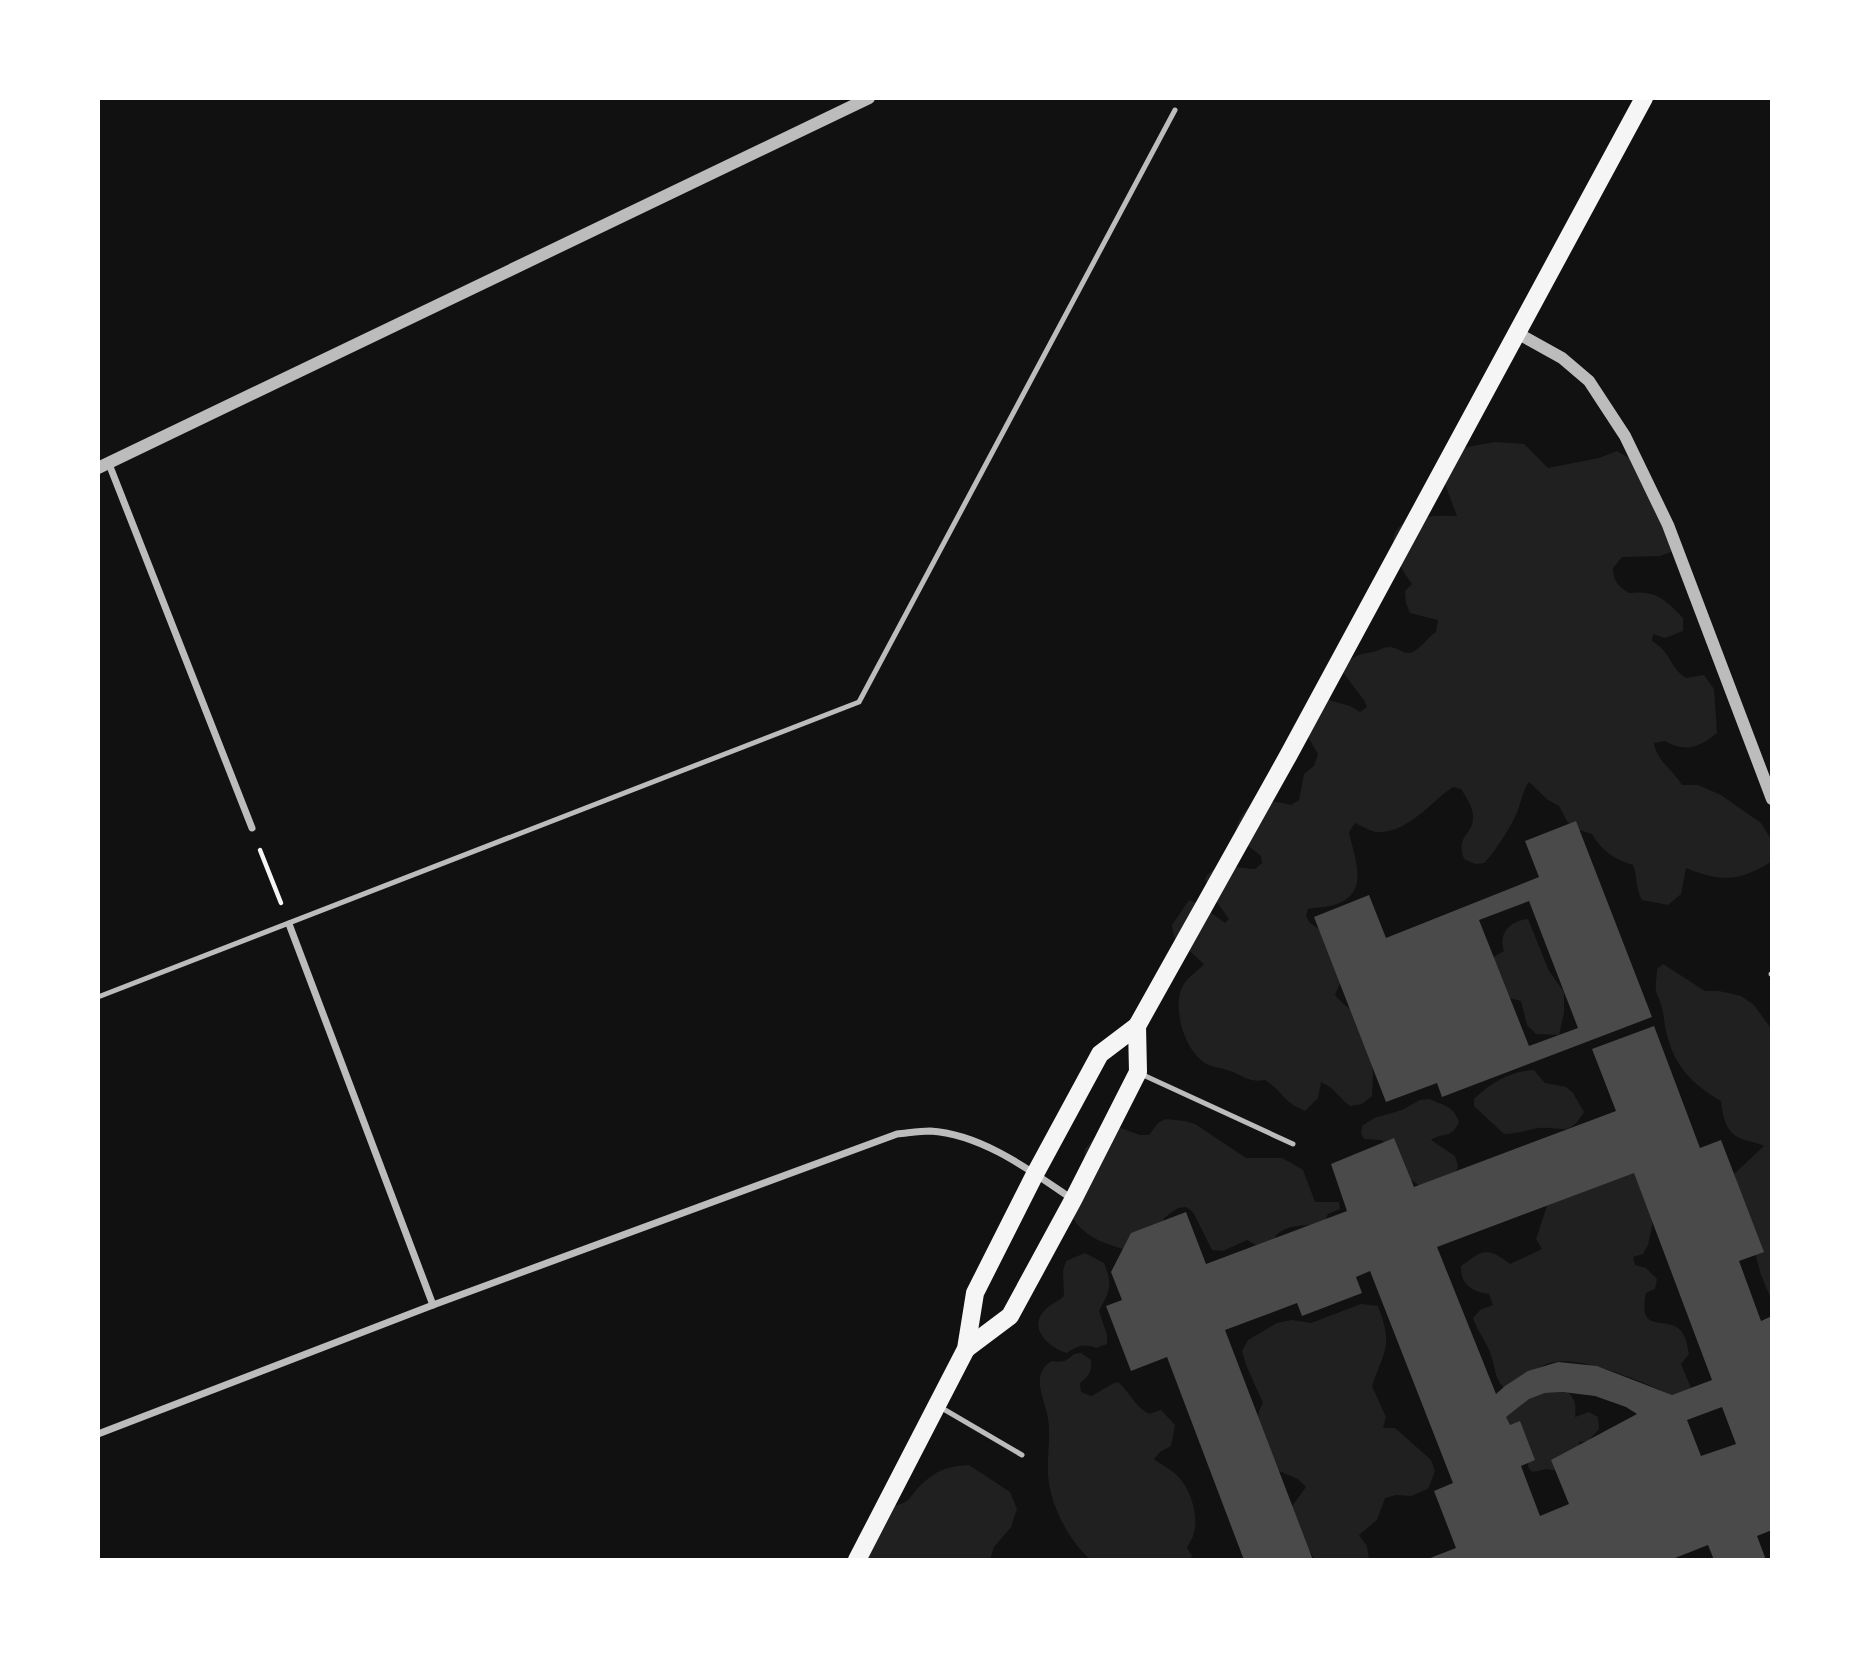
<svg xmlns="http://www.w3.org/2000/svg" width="1870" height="1658" font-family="'Fira Sans',sans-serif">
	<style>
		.green { fill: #202020 }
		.building { fill: #4a4a4a; fill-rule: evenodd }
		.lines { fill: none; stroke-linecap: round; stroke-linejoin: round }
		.path { stroke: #f5f5f5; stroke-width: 4.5 }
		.service { stroke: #bcbcbc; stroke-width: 5 }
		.minor { stroke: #bcbcbc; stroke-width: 7 }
		.tertiary { stroke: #bcbcbc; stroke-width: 12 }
		.primary { stroke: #f5f5f5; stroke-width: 18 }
	</style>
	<rect width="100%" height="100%" fill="#111"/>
	<g class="green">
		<path d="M1495 442 1524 444 1548 468 1599 458 1617 451C1651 470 1650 475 1662 509 1669 528 1672 531 1671 552L1660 556 1622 557 1613 568C1613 581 1618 586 1629 593 1656 590 1665 599 1683 618V631L1665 638 1653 634 1652 641C1673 654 1668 666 1686 678L1704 675 1714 689 1717 733C1700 747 1686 753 1665 741L1654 743C1656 760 1673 770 1682 785H1698L1721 795 1761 823 1772 841 1771 862C1738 882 1721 882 1686 868L1681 894 1668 905 1642 900C1635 888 1638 878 1633 865 1614 859 1602 851 1592 834L1573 828 1567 821 1559 806 1548 800 1529 782C1523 790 1522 798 1519 807 1515 821 1494 854 1484 863L1475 864 1464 859C1455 834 1474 836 1473 816 1473 807 1466 797 1461 789L1453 787C1430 802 1408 834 1376 832 1370 831 1362 826 1355 823L1349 832C1355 861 1372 896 1330 906 1323 908 1316 907 1308 909L1306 916 1310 923 1328 935 1342 979 1335 995C1341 1003 1349 1007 1355 1014 1374 1037 1374 1068 1372 1096L1362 1104 1350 1106C1339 1098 1334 1087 1321 1082L1318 1098 1305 1111C1283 1102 1283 1092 1265 1080 1250 1083 1244 1076 1230 1071 1223 1068 1215 1068 1209 1065 1185 1055 1170 1005 1184 984 1189 976 1198 971 1204 964L1174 937 1172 925 1189 900 1199 904 1225 923 1229 919 1214 898 1205 879C1214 861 1237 868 1255 869L1262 863 1261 856 1242 841 1236 828C1246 799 1264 798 1291 805L1299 800 1304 774 1314 766 1318 754 1308 737 1325 699 1350 706 1360 712 1367 707 1364 700 1341 670C1352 656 1356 655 1373 652 1378 651 1383 647 1389 647 1397 647 1403 654 1410 653 1419 651 1428 637 1436 632L1438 620 1410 613 1406 603 1405 591 1412 584C1373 529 1398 514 1457 516L1445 484 1455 453 1467 447Z"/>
		<path d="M1528 919 1549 971 1564 992V1013L1559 1035 1536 1034 1527 1025 1521 1001 1505 997 1490 959 1504 951C1498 933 1510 921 1528 919Z"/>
		<path d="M1663 964 1705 991H1719L1741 996 1754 1005 1772 1030V1301L1761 1275 1734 1174 1764 1146C1756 1142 1750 1142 1742 1139 1725 1133 1723 1116 1721 1101 1683 1079 1668 1056 1663 1012 1662 1005 1658 998 1656 991 1655 984 1657 976 1657 969Z"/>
		<path d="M1534 1070 1545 1083 1566 1087 1573 1093 1584 1112C1568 1138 1563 1126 1539 1128 1527 1130 1517 1134 1504 1134L1474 1106V1099C1491 1083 1510 1071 1534 1070Z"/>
		<path d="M1429 1099C1443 1105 1454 1106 1459 1122 1451 1140 1444 1131 1431 1140L1455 1156 1458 1166 1456 1172 1424 1189 1400 1172 1388 1144 1381 1140 1364 1139 1361 1133 1362 1126 1374 1118 1402 1110 1420 1100Z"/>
		<path d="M1166 1119 1185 1121 1195 1124 1246 1158H1282L1293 1164 1303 1170 1315 1202H1339L1340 1209 1328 1214 1323 1225C1306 1226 1290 1223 1276 1235L1274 1243 1261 1248 1247 1240 1223 1251 1212 1250 1193 1212 1186 1207 1178 1208 1164 1218 1163 1225 1128 1250C1106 1245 1081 1236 1071 1214L1087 1167 1084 1159 1085 1149 1098 1134 1115 1126 1140 1135H1149L1158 1123Z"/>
		<path d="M1639 1163 1655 1211 1648 1245 1643 1254 1633 1257 1635 1265 1646 1268 1657 1279 1655 1289 1646 1293C1638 1333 1661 1317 1678 1328 1686 1334 1687 1345 1689 1354L1681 1364 1691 1388 1672 1395C1643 1383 1572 1349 1542 1366 1531 1372 1518 1384 1507 1391 1494 1380 1496 1369 1491 1355 1487 1342 1477 1331 1473 1318L1480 1310 1493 1305 1489 1294C1472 1292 1460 1284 1461 1266 1483 1251 1485 1245 1510 1264L1542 1249 1536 1239 1547 1206 1542 1201Z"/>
		<path d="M1085 1253 1104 1263C1113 1286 1110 1290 1099 1311L1107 1335V1344L1096 1348C1084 1343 1077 1346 1067 1353 1049 1348 1027 1328 1045 1310 1050 1304 1058 1302 1064 1296L1063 1271 1066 1261Z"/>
		<path d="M1361 1304 1378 1306C1393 1346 1385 1349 1372 1386L1386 1417 1383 1428H1395L1431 1460 1435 1471 1428 1489 1411 1496 1396 1495 1385 1498 1377 1520 1359 1535 1367 1546 1369 1560H1315L1287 1513 1306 1487 1298 1479 1279 1471C1267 1450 1248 1426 1263 1403L1246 1365 1242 1351 1248 1340 1277 1323 1292 1320 1311 1323Z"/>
		<path d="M1081 1353 1091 1360C1092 1372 1089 1376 1080 1383L1081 1392 1091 1396C1101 1392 1107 1385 1118 1382 1130 1392 1135 1407 1149 1414L1161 1410 1175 1425 1171 1446 1160 1452 1154 1459C1160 1464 1167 1467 1173 1472 1189 1484 1199 1512 1194 1533 1193 1538 1189 1543 1187 1548L1192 1556 1189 1560H1091C1068 1540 1050 1505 1048 1474 1047 1456 1051 1437 1048 1419 1045 1398 1029 1375 1052 1361 1062 1363 1067 1361 1074 1354Z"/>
		<path d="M1568 1392C1576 1400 1576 1407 1575 1417L1589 1412 1598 1417 1599 1429 1588 1441 1579 1442 1580 1452C1570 1461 1560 1474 1547 1469L1532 1472 1528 1467 1529 1454 1501 1420 1514 1403 1545 1393Z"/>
		<path d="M969 1465 1010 1492 1017 1509 1011 1527 994 1547 990 1560H858C848 1540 869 1517 886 1509 893 1505 901 1505 907 1501 911 1498 914 1492 917 1489 936 1470 944 1467 969 1465Z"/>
	</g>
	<g class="building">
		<path d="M1576 821 1652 1017 1442 1097 1437 1083 1386 1102 1314 917 1369 895 1386 938 1539 877 1525 841ZM1529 901 1578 1028 1529 1046 1479 920Z"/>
		<path d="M1654 1026 1700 1148 1721 1140 1764 1252 1739 1261 1761 1321 1772 1316V1530L1757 1536 1766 1560H1714L1708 1545 1670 1560H1425L1456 1548 1434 1491 1453 1483 1370 1271 1356 1277 1362 1293 1302 1316 1297 1303 1225 1330 1313 1560H1244L1167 1357 1131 1371 1106 1306 1122 1300 1111 1272 1131 1233 1186 1212 1206 1264 1347 1211 1331 1164 1394 1138 1414 1187 1616 1111 1592 1049ZM1634 1173 1712 1380 1672 1395 1597 1366 1558 1362 1528 1371 1505 1386 1496 1394 1437 1247ZM1563 1392 1595 1396 1626 1407 1637 1414 1551 1460 1569 1504 1540 1516 1521 1466 1535 1460 1520 1421 1510 1425 1506 1417 1529 1399 1545 1393ZM1722 1407 1736 1444 1701 1456 1687 1420Z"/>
	</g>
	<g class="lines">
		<path class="path" d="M260 850 281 903"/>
		<g class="service">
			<path d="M1771 974H1772"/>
			<path d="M98 997 859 702 1175 110"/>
			<path d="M1141 1074 1293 1144"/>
			<path d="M940 1407 1022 1455"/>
		</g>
		<g class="minor">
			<path d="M109 464 252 828"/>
			<path d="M289 924 433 1305"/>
			<path d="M98 1434 433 1305 897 1134C908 1133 919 1131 930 1131 982 1134 1031 1171 1072 1199"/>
		</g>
		<g class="tertiary">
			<path d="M1517 333 1562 358 1589 381 1625 436 1668 525 1772 799"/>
			<path d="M98 468 869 98"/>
		</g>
		<g class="primary">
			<path d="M966 1349 1010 1316 1073 1200 1138 1072 1137 1026"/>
			<path d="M857 1560 966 1349 975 1293 1035 1174 1100 1054 1137 1026 1288 756 1644 98"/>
		</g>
	</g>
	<rect width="1870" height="1658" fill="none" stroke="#ffffff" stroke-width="200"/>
</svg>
